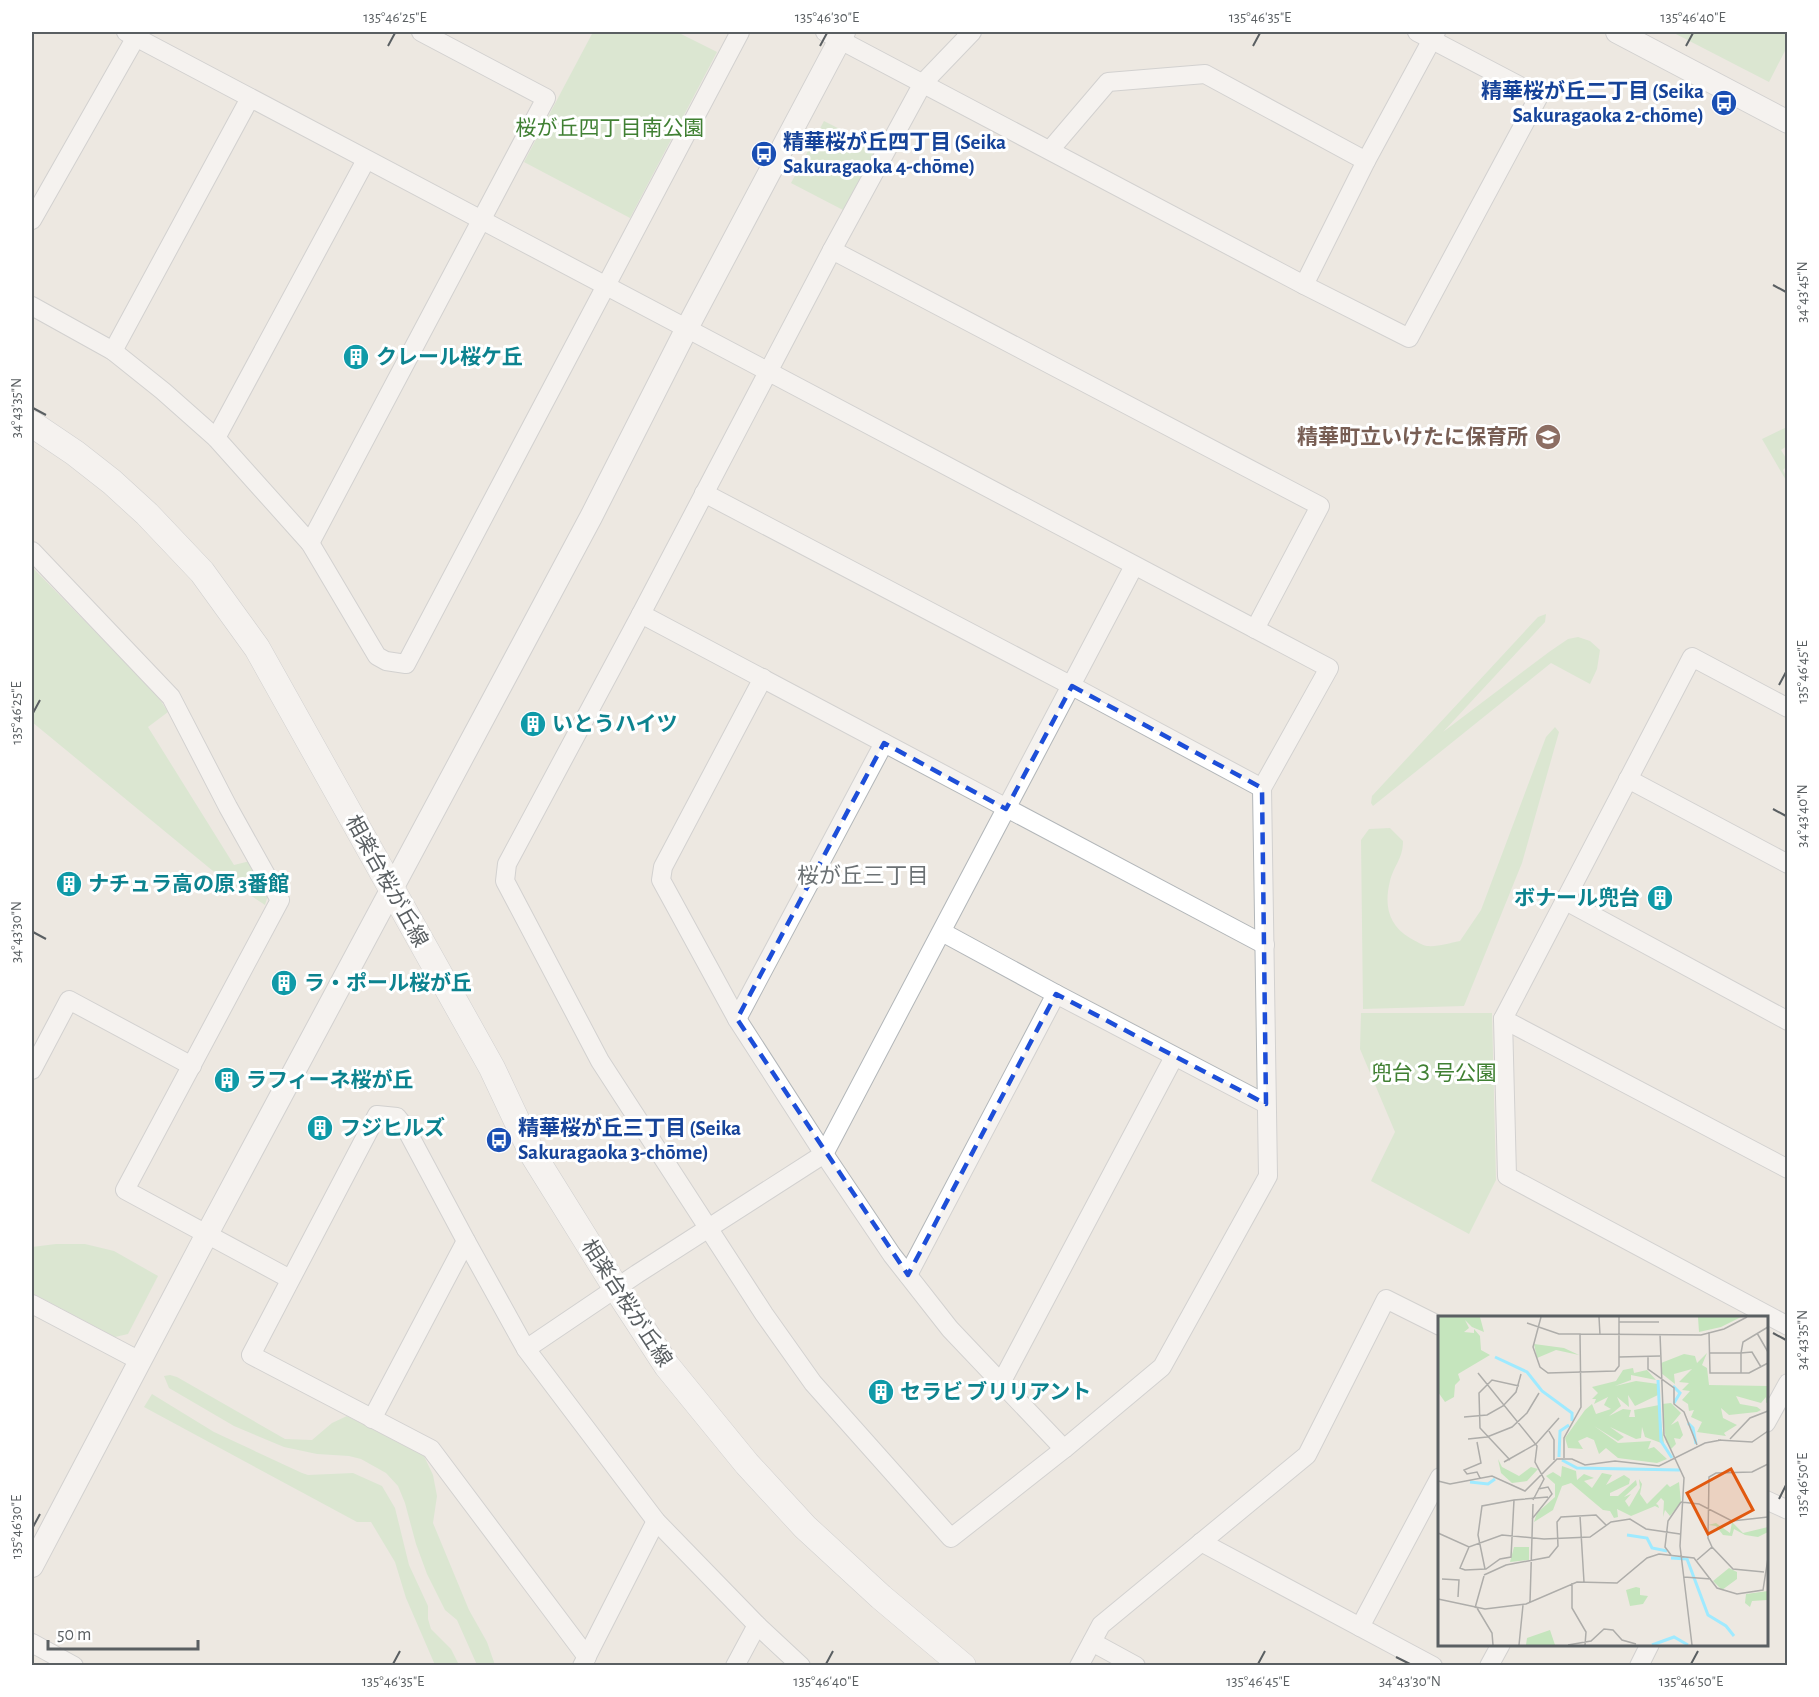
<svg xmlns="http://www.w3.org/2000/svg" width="1819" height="1697" font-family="'Alegreya Sans','Noto Sans JP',sans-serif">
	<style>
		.green { fill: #c5e5bd }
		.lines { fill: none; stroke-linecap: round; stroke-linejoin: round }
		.minor-casing { stroke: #b2b6b9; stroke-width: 20 }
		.tertiary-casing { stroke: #b2b6b9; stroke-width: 24 }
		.secondary-casing { stroke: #b1b6b9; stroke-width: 27 }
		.minor { stroke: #fff; stroke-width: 18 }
		.tertiary { stroke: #fff; stroke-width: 22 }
		.secondary { stroke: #fff; stroke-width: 26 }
		.marked { fill: none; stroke: #1d4ed8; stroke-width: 4.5; stroke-dasharray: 12 8; stroke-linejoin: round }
		.ticks { fill: none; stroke: #5a5f62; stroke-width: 2 }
		.labels { text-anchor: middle; stroke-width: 6; stroke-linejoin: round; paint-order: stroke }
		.transit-label { font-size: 21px; font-weight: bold; fill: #164399; stroke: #fff; text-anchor: start }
		.park-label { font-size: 21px; fill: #408033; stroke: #fff }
		.culture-label { font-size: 21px; font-weight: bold; fill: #0d838f; stroke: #fff; text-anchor: start }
		.education-label { font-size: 21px; font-weight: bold; fill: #785e54; stroke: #fff; text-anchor: end }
		.street-label { font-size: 21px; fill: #5a5f62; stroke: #fff }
		.neighbourhood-label { font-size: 22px; fill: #6b7174; stroke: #fff }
		.inset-river { fill: none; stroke: #9feaff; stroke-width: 3 }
		.inset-road { fill: none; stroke: #aeadaa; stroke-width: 1.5 }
		.view { fill: #e15910; fill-opacity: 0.15; stroke: #e15910; stroke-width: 3 }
		.inset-edge { fill: none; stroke: #5a5f62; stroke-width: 3 }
		.neatline { fill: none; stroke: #5a5f62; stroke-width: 2 }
		.ticks-label { font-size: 15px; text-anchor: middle; fill: #5a5f62 }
	</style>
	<rect width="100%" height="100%" fill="#ede8e1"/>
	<g class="green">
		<path d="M593 32H677L717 52 630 218 524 162Z"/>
		<path d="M1672 32H1787V47L1769 82Z"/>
		<path d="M824 121 877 148 843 210 791 183Z"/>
		<path d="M1787 427V446L1781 450 1787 460V466L1783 470 1787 478V482L1762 439Z"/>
		<path d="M32 567 157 695 168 712 148 727 234 865 250 861 268 895 265 905 213 871 32 722Z"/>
		<path d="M1546 614 1545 622 1443 732 1549 652 1568 639 1578 637 1590 641 1600 650 1597 669 1590 684 1551 663 1373 806 1371 803 1372 796 1538 617Z"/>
		<path d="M1555 727 1559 732 1522 863 1464 1006 1363 1009 1361 840 1369 829 1390 828 1403 841C1403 859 1394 865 1390 881 1384 905 1388 925 1410 938 1416 941 1421 945 1427 946 1438 947 1449 943 1460 941L1481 910 1546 737Z"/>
		<path d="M1361 1013H1492L1496 1180 1469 1234 1371 1181 1395 1132 1360 1049Z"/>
		<path d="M56 1244H85L114 1251 158 1276 128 1334 115 1337 32 1293V1247Z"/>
		<path d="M170 1375 177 1377 285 1439 312 1440 332 1423 347 1416 424 1456 433 1475 437 1496 433 1523 469 1610 487 1642 495 1665H477L457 1620 445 1610 427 1574 416 1544 405 1503 398 1486 386 1473 361 1459 349 1456 317 1454 284 1447 234 1426 169 1388 164 1376Z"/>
		<path d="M152 1394 214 1432 302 1473 308 1475 353 1473 382 1486 395 1508 409 1565 428 1606V1619L431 1629 451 1649 459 1665H435L406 1598 395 1562 371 1522H357L144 1407Z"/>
	</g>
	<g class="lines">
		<g class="minor-casing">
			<g id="minor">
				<path d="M126 32 1329 668 1262 788 1268 1176 1162 1367 1064 1449 951 1538 813 1383 764 1314 600 1061 505 881 507 864 641 614 832 250 923 83 972 32"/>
				<path d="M825 32 1304 285 1409 338 1539 96 1417 32"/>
				<path d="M1050 150 1108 82 1205 74 1366 161"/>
				<path d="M32 220 136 37"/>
				<path d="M832 250 1320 506 1255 629"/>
				<path d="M1304 285 1366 161 1436 32"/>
				<path d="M32 306 113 351 163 391 216 438 310 543 377 656 386 661 406 664 740 32"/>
				<path d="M113 351 250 98"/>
				<path d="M216 438 366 160"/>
				<path d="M704 493 1072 686 1262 788"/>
				<path d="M310 543 546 98 421 32"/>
				<path d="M32 551 171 697 228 807 280 900 125 1190 290 1279"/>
				<path d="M641 614 1265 945"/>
				<path d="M763 678 663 867 661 880 737 1019 824 1154 892 1255 950 1329 1064 1449"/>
				<path d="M1788 708 1692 657 1503 1019 1507 1176 1788 1326"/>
				<path d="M1628 779 1788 864"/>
				<path d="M1564 900 1788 1021"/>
				<path d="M942 932 1056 994 1266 1104"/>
				<path d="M737 1019 884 743"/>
				<path d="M1503 1019 1788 1169"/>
				<path d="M32 1070 69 1000 192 1066"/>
				<path d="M908 1275 1056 994"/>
				<path d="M32 1304 140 1361"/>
				<path d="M526 1349 637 1274 824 1154 1134 566"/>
				<path d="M1002 1381 1174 1057"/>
				<path d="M372 1419 466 1241"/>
				<path d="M1766 1423 1788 1383"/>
				<path d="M1766 1500 1788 1510"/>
				<path d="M1201 1542 1433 1666"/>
				<path d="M1360 1627 1440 1477"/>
				<path d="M1092 1642 1136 1666"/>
				<path d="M32 1643 74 1666"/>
				<path d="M587 1657 431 1449 251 1355 377 1115 397 1117 405 1127 466 1241 526 1349 656 1521 757 1625 801 1666"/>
				<path d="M582 1666 656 1521"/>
				<path d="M735 1666 757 1625"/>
				<path d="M1079 1666 1101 1625 1307 1455 1386 1299 1440 1326"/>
				<path d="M1489 1666 1501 1644"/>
				<path d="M1639 1666 1650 1644"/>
			</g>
		</g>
		<g class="tertiary-casing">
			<g id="tertiary">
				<path d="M1617 32 1788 122"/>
				<path d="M32 1566 207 1234 591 517 687 328 844 32"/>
			</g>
		</g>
		<g class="secondary-casing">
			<path id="secondary" d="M32 424 75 453 112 482 147 514 202 572 257 648 492 1068 532 1153 616 1288 667 1366 747 1464 805 1527 881 1597 963 1666"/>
		</g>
		<use href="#minor" class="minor"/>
		<use href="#tertiary" class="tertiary"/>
		<use href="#secondary" class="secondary"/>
	</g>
	<path d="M0 0H1819V1697H0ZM1072 686 1262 788 1266 1104 1056 994 908 1275 737 1019 884 743 1006 809Z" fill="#ede8e1" fill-opacity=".55" fill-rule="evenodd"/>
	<path class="marked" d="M1072 686 1262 788 1266 1104 1056 994 908 1275 737 1019 884 743 1006 809Z"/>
	<path class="ticks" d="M388 46 395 33M820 46 827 33M1253 46 1260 33M1686 46 1693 33M1773 285 1786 292M33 408 46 415M1779 685 1786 672M33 713 40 700M1773 809 1786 816M33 932 46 939M1773 1333 1786 1340M1779 1499 1786 1485M33 1527 40 1514M1396 1657 1410 1664M393 1664 400 1651M826 1664 833 1651M1258 1664 1265 1651M1691 1664 1698 1651"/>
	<defs>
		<g id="bus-disc" transform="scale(1.35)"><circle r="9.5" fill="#1a4fb4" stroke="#fff"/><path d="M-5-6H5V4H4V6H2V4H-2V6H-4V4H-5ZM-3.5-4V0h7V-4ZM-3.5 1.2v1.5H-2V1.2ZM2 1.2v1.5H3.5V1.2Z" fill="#fff"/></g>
		<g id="building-disc" transform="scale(1.35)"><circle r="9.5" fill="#0f9aa8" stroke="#fff"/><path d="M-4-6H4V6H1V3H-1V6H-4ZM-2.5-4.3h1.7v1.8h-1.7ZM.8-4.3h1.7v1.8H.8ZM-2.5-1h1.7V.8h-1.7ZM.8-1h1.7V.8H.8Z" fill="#fff"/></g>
		<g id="school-disc" transform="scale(1.35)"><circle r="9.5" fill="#8d6e63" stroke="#fff"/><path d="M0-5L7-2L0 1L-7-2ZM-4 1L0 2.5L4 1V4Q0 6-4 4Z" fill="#fff"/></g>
	</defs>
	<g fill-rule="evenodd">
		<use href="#bus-disc" x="1724" y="103"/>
		<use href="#bus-disc" x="764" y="154"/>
		<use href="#building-disc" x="356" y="357"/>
		<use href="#school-disc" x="1548" y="437"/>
		<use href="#building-disc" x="533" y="724"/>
		<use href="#building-disc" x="69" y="884"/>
		<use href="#building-disc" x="1660" y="898"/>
		<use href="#building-disc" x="284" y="983"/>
		<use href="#building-disc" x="227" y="1080"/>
		<use href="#building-disc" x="320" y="1128"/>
		<use href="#bus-disc" x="499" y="1140"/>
		<use href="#building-disc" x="881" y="1392"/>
	</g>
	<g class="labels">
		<g class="transit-label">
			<text x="1704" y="98" text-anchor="end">精華桜が丘二丁目 (Seika<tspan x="1704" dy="24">Sakuragaoka 2-chōme)</tspan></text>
			<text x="783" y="149">精華桜が丘四丁目 (Seika<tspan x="783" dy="24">Sakuragaoka 4-chōme)</tspan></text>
			<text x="518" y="1135">精華桜が丘三丁目 (Seika<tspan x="518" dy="24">Sakuragaoka 3-chōme)</tspan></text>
		</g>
		<g class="park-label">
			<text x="610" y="135">桜が丘四丁目南公園</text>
			<text x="1434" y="1080">兜台３号公園</text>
		</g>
		<g class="culture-label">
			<text x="376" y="364">クレール桜ケ丘</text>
			<text x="552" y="731">いとうハイツ</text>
			<text x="88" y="891">ナチュラ高の原 3番館</text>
			<text x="1640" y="905" text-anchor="end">ボナール兜台</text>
			<text x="304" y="990">ラ・ポール桜が丘</text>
			<text x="246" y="1087">ラフィーネ桜が丘</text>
			<text x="340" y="1135">フジヒルズ</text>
			<text x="900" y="1399">セラビ ブリリアント</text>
		</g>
		<g class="education-label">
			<text x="1528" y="444">精華町立いけたに保育所</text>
		</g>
		<g class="street-label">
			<text transform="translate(387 881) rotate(61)" y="7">相楽台桜が丘線</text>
			<text transform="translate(627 1303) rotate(57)" y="7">相楽台桜が丘線</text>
		</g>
		<g class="neighbourhood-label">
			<text x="863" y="883">桜が丘三丁目</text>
		</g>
	</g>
	<g transform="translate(1438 1316)">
		<rect width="330" height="330" fill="#ede8e1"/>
		<path d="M0 1H42L46 16 34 11 27 4 31 12 26 16 36 17V13L42 20 43 34 52 39 20 58 22 64 17 69 16 81 7 86 0 76ZM260 1H303L283 11 261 16ZM96 28 126 32 141 39 118 34 99 42ZM269 37 264 49 269 52 271 69 330 70V86L328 87V81L323 87 298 80 302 88 319 91 323 94 319 96 291 99 283 92 285 102 299 109 286 117 288 120 259 116 264 106 253 101 256 94 251 95 250 88 244 84 252 75 244 74 251 67 241 66 254 53 236 58 237 68 223 57V47L246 38 257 40 259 47ZM195 52 196 57 209 54 218 64 193 59V64L177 70 198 65 220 68V79L197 90 190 79 191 91 179 81 183 90 171 100 185 93 193 94 191 101H197L196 94 221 89 226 128 207 121 204 111 203 122 198 123 172 111 186 121 180 125 156 110 180 127 213 125 210 133 216 131 229 143 219 147 180 142 168 132 161 138 156 124 149 121 140 125 145 133 130 132 127 122 147 94 154 88 158 98 173 93 166 89 170 81 156 88 158 83H154L160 77 154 71 178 65 185 54ZM233 87 243 97 233 109 240 105 245 119 242 123 236 122 238 128 233 133 228 126 224 88ZM60 143 64 151 81 160 93 151 100 153 89 165 74 167 63 157ZM124 150 138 155 139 164 146 158 156 162 146 165 154 172 164 157 174 159 168 169 186 159 192 163 191 168 172 177V180H180L198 164 199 169 186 181 193 178 187 185 191 191 202 172 201 163 204 168 202 178 209 188 229 168 232 171 241 166 243 186 232 200 227 194 225 201 226 185 223 182 218 188 220 189 221 192 217 190 193 200 179 193 180 201 176 202 172 195 165 194 133 167 124 170 115 194 96 206 99 197 117 181V168L108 160 115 156 123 161ZM294 206 305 217 330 211V216L320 221 307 219 296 213 294 220 285 219 278 210 270 209 278 207 292 217ZM76 231H91V244L72 246ZM291 252 299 256V263L284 274 275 265ZM198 271 202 272V279L210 280 205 288 192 290 188 274ZM330 275 329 284 314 285 312 291 307 287 308 278ZM112 314 117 329H88L89 322Z" fill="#c5e5bd"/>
		<path class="inset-river" d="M57 41 89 56 104 75 134 97V105M220 64 223 125 234 142M235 70 242 77 236 87M250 107 255 112 258 128M121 141 122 115 131 109M124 144 139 152 242 154M32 166 50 168 57 163M189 219 209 222 214 232 229 235M233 242 249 243 270 299 288 310 296 320M214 329 236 321 250 329"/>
		<path class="inset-road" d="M103 1 95 31 102 51 110 57 177 55 181 50V1M161 1 162 19M181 6H221M89 7 121 18H142L143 91 126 122V142M271 16 272 57H311L330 47M319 17 330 36M142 18 263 19 286 13 309 1M222 18 226 119 246 162 242 230 254 329M272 37H303L305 26 330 11M210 40V53L236 72V88L246 96 259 129M181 41 222 40M40 57 99 130 97 146 106 163 95 184M303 57V37L314 36 323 51M26 101 49 99 65 90 78 76 83 58M111 115 116 124V144M30 123 49 121 74 111 89 97 101 77M292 123 312 102 330 95M280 124 314 126 330 115M39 126 43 147 26 154 29 158 39 156 42 162M72 144 42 112 41 77 54 64 81 70M66 146 98 128 121 102M0 165 12 168 54 160 87 175 119 143H134L147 149 177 145 221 150 267 127 283 124M243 186 261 188 294 205 330 201M142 200 146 266M94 203 114 178 110 171 100 173M0 217 31 231 64 219 106 223 152 221 173 206 192 203 208 213 242 218M31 231 22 252 27 254 48 253 62 243 73 241 76 184 110 181M274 231 295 253 326 256M233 239 227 231 230 205 243 186M259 244 274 231 270 222 271 161 278 157 314 156 330 148M47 253 40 219 44 190 76 184M46 259 68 249 111 241 120 230 119 206 123 201 158 199 168 209M246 261 273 263M4 263 21 264 20 281M134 267V292L148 316 147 329M0 283 47 293 88 288 139 266 179 267 209 242 221 238 256 242 279 272 299 278 325 274 330 242M92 286 95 188M37 292 46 260M39 292 54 317 55 329M81 329 85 289M130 329 153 325 166 313 175 314 184 324 198 328"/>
		<path class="view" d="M293 153 315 194 270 218 249 177Z"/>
		<rect width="330" height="330" class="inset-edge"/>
	</g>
	<rect width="1819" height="1697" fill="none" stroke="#ffffff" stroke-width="66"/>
	<path d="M48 1640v9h150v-9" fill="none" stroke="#5a5f62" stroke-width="3"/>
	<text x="57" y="1640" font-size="18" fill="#5a5f62" stroke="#ffffff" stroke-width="4.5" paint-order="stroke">50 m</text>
	<rect x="33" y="33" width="1753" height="1631" class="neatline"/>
	<g class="ticks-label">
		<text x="395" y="22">135°46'25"E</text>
		<text x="827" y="22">135°46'30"E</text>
		<text x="1260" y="22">135°46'35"E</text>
		<text x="1693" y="22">135°46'40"E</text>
		<text transform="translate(1802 292) rotate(-90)" y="5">34°43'45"N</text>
		<text transform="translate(16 408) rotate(-90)" y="5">34°43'35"N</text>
		<text transform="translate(1802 672) rotate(-90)" y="5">135°46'45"E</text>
		<text transform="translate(16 713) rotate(-90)" y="5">135°46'25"E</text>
		<text transform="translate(1802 816) rotate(-90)" y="5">34°43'40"N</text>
		<text transform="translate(16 932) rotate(-90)" y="5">34°43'30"N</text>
		<text transform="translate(1802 1340) rotate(-90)" y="5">34°43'35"N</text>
		<text transform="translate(1802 1485) rotate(-90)" y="5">135°46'50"E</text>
		<text transform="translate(16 1527) rotate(-90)" y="5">135°46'30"E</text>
		<text x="393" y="1686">135°46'35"E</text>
		<text x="826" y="1686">135°46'40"E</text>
		<text x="1258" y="1686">135°46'45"E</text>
		<text x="1410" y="1686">34°43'30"N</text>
		<text x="1691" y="1686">135°46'50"E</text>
	</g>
</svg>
